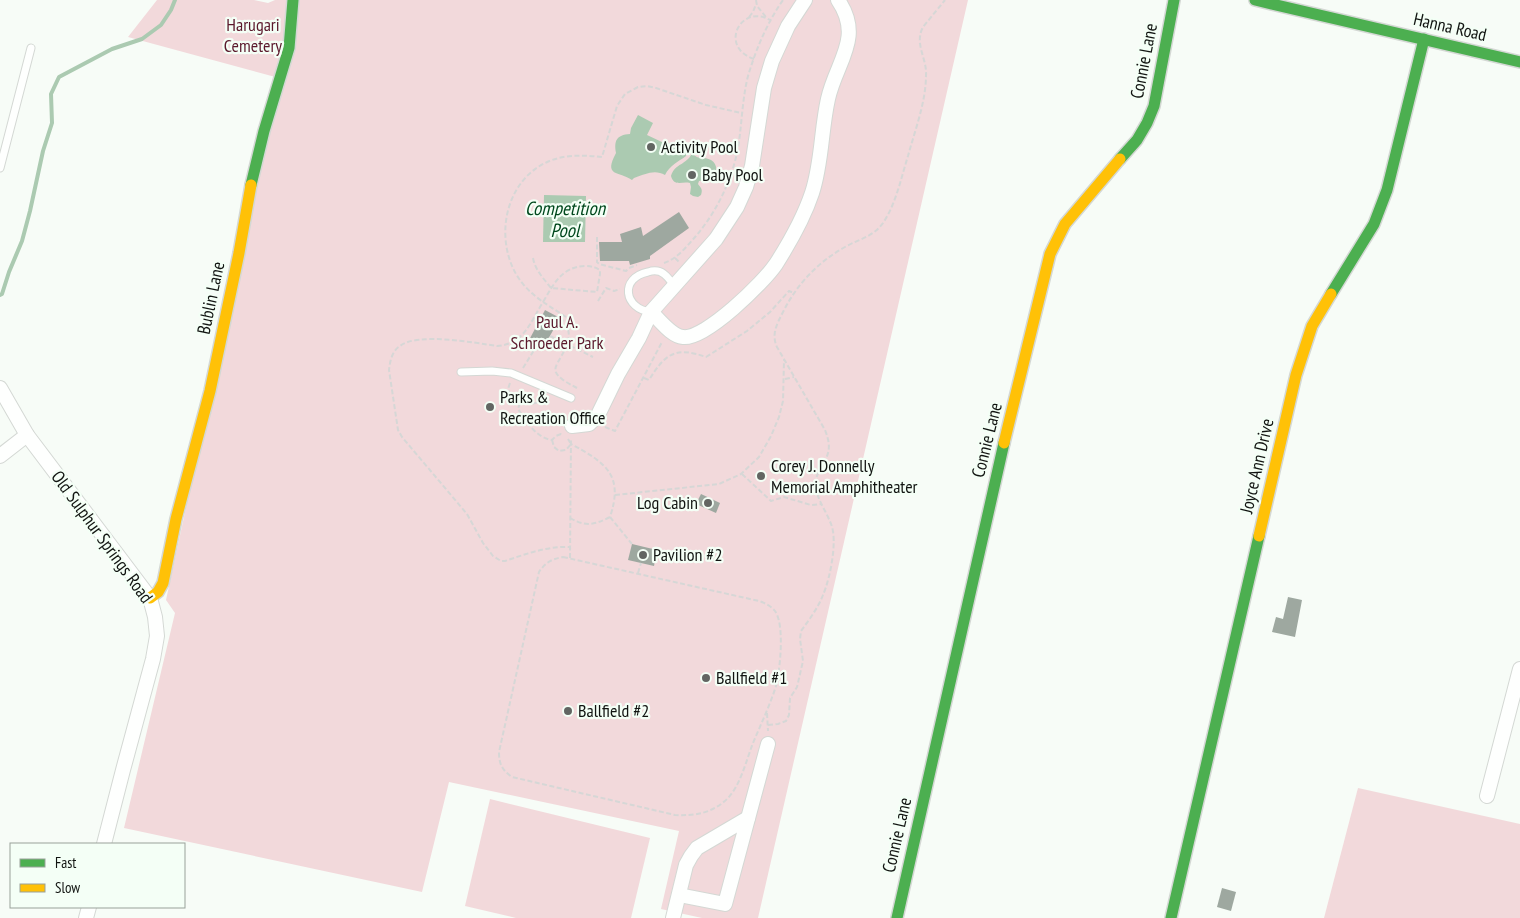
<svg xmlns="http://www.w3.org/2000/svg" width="1520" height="918" font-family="'PT Sans Narrow',sans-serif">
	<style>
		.green { fill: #f2d9db }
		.water { fill: #abcab1 }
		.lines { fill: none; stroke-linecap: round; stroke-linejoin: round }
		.stream { stroke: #abcab1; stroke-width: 4 }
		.building { fill: #9ea8a0 }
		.lane-casing { stroke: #d4d8d4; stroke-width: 9 }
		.street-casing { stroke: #d4d8d4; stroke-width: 16 }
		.fast-casing { stroke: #d4d8d4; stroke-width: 14 }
		.slow-casing { stroke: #d4d8d4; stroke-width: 14 }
		.path { stroke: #d6d7d6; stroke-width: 2; stroke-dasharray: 5 2.5; stroke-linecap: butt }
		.lane { stroke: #fefffe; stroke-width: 7 }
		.street { stroke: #fefffe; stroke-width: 14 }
		.fast { stroke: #4caf50; stroke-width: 11 }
		.slow { stroke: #ffc107; stroke-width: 11 }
		.poi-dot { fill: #626562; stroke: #f4fff6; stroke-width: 2 }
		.labels { text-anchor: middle; stroke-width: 4.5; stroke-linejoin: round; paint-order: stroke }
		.park-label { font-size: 18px; fill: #5b192c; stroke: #f4fff6 }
		.street-label { font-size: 18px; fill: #111411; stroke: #f4fff6 }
		.poi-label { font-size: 18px; fill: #111411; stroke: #f4fff6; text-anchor: start }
		.water-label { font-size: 19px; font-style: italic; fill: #00481d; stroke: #f4fff6 }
	</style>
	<rect width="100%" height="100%" fill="#f7fcf7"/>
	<g class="green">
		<path d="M157 0H254L268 3 275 0H968L758 918H702L661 909 679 831 449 782 422 892 124 828 175 613 166 600 279 78 128 37Z"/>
		<path d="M1358 788 1520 824V918H1324Z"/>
		<path d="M490 799 650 838 631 918H516L465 906Z"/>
	</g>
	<g class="water">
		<path d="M638 115 653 123 647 135 664 143H683L687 147 686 156C678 162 670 165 665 175 655 169 645 174 634 178L632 180C619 171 603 177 616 153 614 141 616 135 630 134L631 128Z"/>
		<path d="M692 153C699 161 704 156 711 160 718 164 718 174 711 178 707 180 702 180 699 181L698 184C701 188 703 189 701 195L698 197 693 196 690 194 691 187 690 183C682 181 674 187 671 176 675 163 687 165 692 153Z"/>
		<path d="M544 195 586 196 585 242H543Z"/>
	</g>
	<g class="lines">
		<path class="stream" d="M0 295 2 294 9 272 22 241 30 211 43 151 52 123 51 94 59 77 112 49 142 39 161 25 171 10 175 0"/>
	</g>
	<g class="building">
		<path d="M679 212 689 228 650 256V259L630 265 629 261H600L599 242H622L620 234 641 227 643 236Z"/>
		<path d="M545 310 560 318 542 350 528 342Z"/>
		<path d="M701 494 720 503 716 513 696 504Z"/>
		<path d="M632 544 657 550 654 566 628 560Z"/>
		<path d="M1288 597 1302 600 1295 637 1272 632 1276 617 1283 619Z"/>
		<path d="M1222 888 1236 892 1231 911 1217 907Z"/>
	</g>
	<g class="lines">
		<g class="lane-casing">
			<g id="lane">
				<path d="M0 168 31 48"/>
				<path d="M651 312C624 309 619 278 648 272 654 270 659 270 664 274 668 277 671 282 675 286"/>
				<path d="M461 372 492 371 511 373 571 398"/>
			</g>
		</g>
		<g class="street-casing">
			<g id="street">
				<path d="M651 312C660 320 671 336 683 337 705 340 764 282 776 264 790 242 804 217 812 193 822 163 821 130 828 99 836 62 864 38 838 0"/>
				<path d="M0 388 27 435 150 598 155 617 157 636 153 659 123 770 104 844"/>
				<path d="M572 426 589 424 598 415 618 374 639 338 651 312 716 239 737 207 746 187 752 166 764 88 772 61 788 26 805 0"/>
				<path d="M0 456 27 435"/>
				<path d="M1487 796 1520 669"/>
				<path d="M679 895 725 904 768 744"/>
				<path d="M86 918 89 907"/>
				<path d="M673 918 686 865 691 856 697 848 748 818"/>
			</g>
		</g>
		<g class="fast-casing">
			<g id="fast">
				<path d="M1255 0 1520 62"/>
				<path d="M1120 159 1137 140 1147 123 1154 106 1174 0"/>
				<path d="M251 185 264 131 289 48 293 0"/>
				<path d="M1331 294 1374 224 1387 190 1424 39"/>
				<path d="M897 918 1004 443"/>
				<path d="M1171 918 1259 536"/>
			</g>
		</g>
		<g class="slow-casing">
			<g id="slow">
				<path d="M1004 443 1050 254 1065 224 1120 159"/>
				<path d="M1259 536 1296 375 1312 326 1331 294"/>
				<path d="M150 598 158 592 163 583 176 519 210 391 239 253 251 185"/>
			</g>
		</g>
		<g class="path">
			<path d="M756 0 757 6 766 17"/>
			<path d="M749 17 753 12 756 4"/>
			<path d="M754 59C718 47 741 3 770 20"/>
			<path d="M597 237V262L599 264 626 271 629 268 637 265"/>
			<path d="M533 258C535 270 544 279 551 288L597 292 600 274V270C595 267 591 266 585 266 561 267 554 284 543 302 532 294 523 286 516 274 495 237 505 183 545 163 563 154 583 155 602 157L617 106 625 94 638 87 647 86 656 88 706 105 741 113"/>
			<path d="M675 258 679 262"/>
			<path d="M664 263C677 259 687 246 696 236 717 211 732 180 738 148 742 124 742 100 748 76 756 49 767 23 783 0"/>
			<path d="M598 301 606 288 614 291 620 289"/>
			<path d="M566 317 543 302C530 323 524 344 497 346 476 343 417 332 400 346 392 351 390 361 389 370L398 430 402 437 467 514 483 543 493 556 501 561H505C526 554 547 546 570 547"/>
			<path d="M560 318 567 324C568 330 570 335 568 341 560 368 540 369 577 388"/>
			<path d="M550 336 593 357"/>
			<path d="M523 368 536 347"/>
			<path d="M644 378 649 380C665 354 675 346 706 357L747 331 770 312 789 291 794 293"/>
			<path d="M785 379 794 377"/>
			<path d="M510 383 508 389C509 392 510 395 511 397 519 407 538 404 548 399"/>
			<path d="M520 403 518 409C526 421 536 438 552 440L556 436 561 434 563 435"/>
			<path d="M605 427 615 431 662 342"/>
			<path d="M552 440 554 447 559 451 566 450 571 444 568 439"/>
			<path d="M742 474 771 501 784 497 811 505 822 504"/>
			<path d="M615 495 719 484 741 474 759 457 771 436 779 417 783 401 784 360"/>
			<path d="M610 517 632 544"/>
			<path d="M570 518C586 527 594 525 610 517 624 475 606 463 571 444"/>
			<path d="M563 557 759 601C765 603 771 606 775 611 785 625 780 670 776 686 770 705 761 724 753 743 746 761 741 784 728 798 713 813 696 816 675 815L512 777C502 770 499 764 499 752L539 572C545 563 551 559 563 557Z"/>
			<path d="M570 558 571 438"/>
			<path d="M638 573 641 563"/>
			<path d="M767 713 768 731"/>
			<path d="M768 725 778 724 786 721 789 715 790 698 797 687 803 661 800 639 801 631C809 620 818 608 823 595 830 579 838 540 831 524 826 510 814 496 816 481 816 477 818 473 820 470 829 454 832 448 825 430L777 347C771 334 777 324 783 312 797 284 818 262 845 247 859 239 873 237 883 223 896 204 901 178 908 156 915 130 926 102 926 75 927 58 914 44 923 27L945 0"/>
		</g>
		<use href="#lane" class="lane"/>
		<use href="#street" class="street"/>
		<use href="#fast" class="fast"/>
		<use href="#slow" class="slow"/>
	</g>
	<g class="poi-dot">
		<circle cx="651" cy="147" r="5"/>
		<circle cx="692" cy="175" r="5"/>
		<circle cx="490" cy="407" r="5"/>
		<circle cx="761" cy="476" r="5"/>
		<circle cx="708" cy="503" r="5"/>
		<circle cx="643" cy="555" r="5"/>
		<circle cx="706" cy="678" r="5"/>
		<circle cx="568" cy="711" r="5"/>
	</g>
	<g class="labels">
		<g class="park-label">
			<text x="253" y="31">Harugari<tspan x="253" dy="21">Cemetery</tspan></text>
			<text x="557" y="328">Paul A.<tspan x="557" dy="21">Schroeder Park</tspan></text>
		</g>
		<g class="street-label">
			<text transform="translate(1450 27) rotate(13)" y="6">Hanna Road</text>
			<text transform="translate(1144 61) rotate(-79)" y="6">Connie Lane</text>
			<text transform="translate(211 298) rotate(-78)" y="6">Bublin Lane</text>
			<text transform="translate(987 440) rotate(-76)" y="6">Connie Lane</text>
			<text transform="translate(1257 466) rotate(-77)" y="6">Joyce Ann Drive</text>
			<text transform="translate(102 537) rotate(54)" y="6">Old Sulphur Springs Road</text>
			<text transform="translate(897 835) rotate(-77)" y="6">Connie Lane</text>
		</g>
		<g class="poi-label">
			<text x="661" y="153">Activity Pool</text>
			<text x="702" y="181">Baby Pool</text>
			<text x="500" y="403">Parks &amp;<tspan x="500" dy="21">Recreation Office</tspan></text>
			<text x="771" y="472">Corey J. Donnelly<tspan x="771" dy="21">Memorial Amphitheater</tspan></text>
			<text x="698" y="509" text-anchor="end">Log Cabin</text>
			<text x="653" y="561">Pavilion #2</text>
			<text x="716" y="684">Ballfield #1</text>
			<text x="578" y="717">Ballfield #2</text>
		</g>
		<g class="water-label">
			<text x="565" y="215">Competition<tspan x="565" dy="22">Pool</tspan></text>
		</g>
	</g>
	<rect x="10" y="843" width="175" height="65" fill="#f4fff6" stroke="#99a19a"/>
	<rect x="20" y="859" width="25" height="8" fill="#4caf50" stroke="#99a19a"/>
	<text x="55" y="868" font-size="15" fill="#111411">Fast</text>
	<rect x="20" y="884" width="25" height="8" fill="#ffc107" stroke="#99a19a"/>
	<text x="55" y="893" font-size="15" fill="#111411">Slow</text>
</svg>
